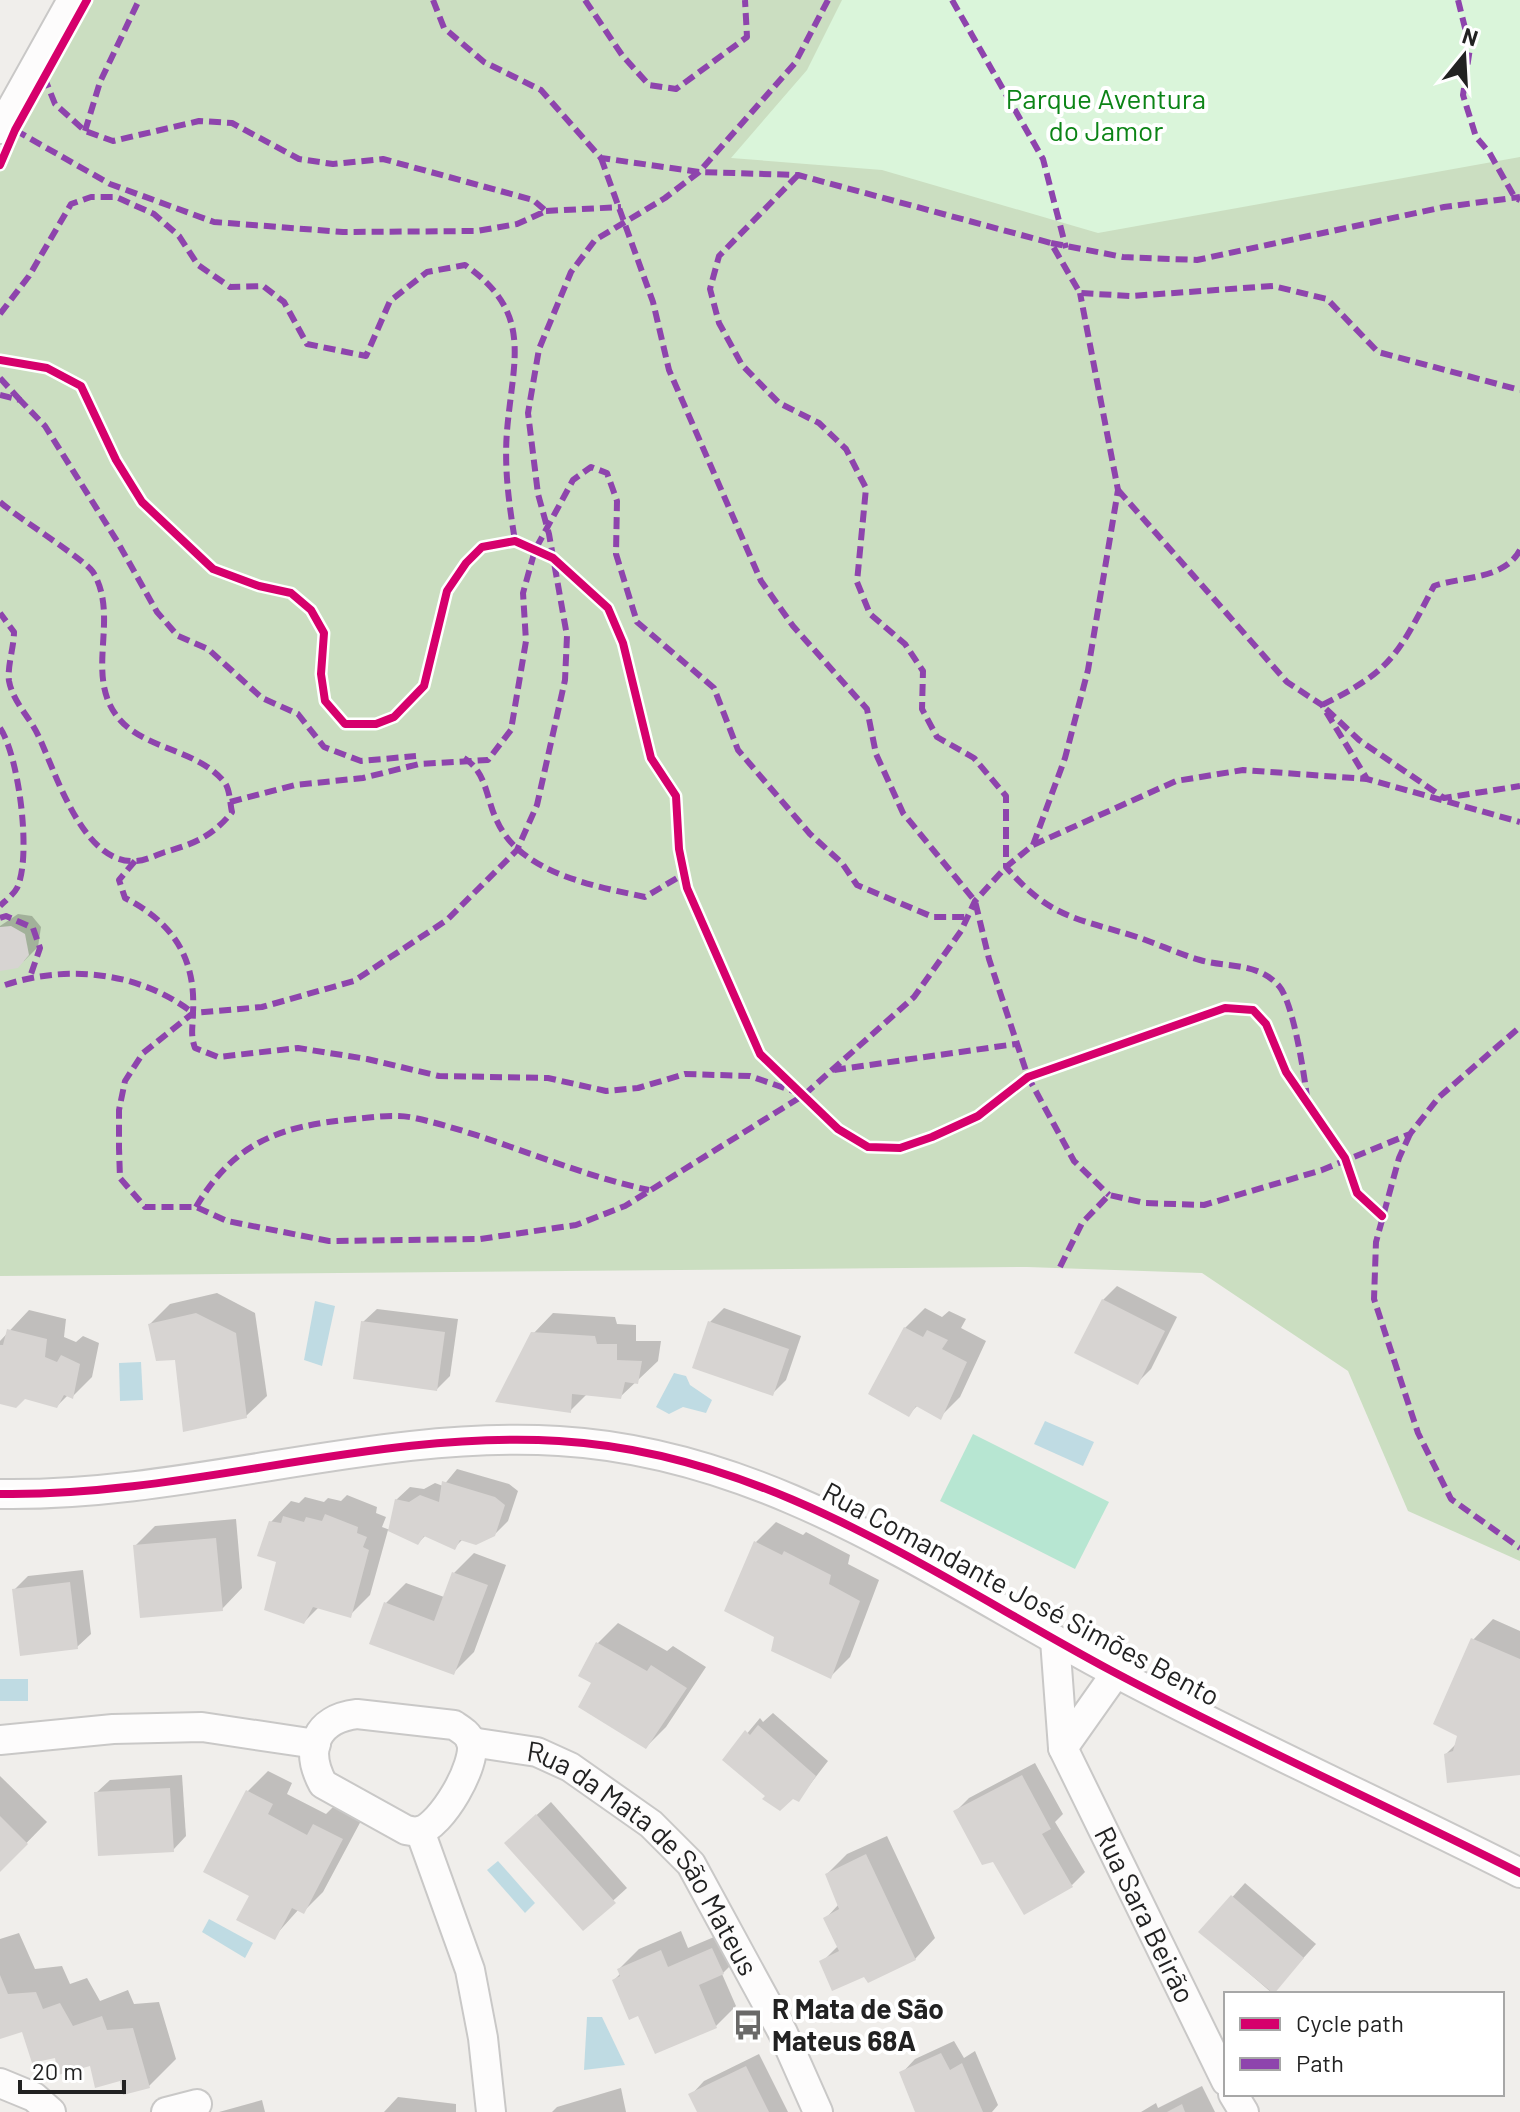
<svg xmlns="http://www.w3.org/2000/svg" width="1520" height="2112" font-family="Barlow,sans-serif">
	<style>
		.forest { fill: #cbdec1 }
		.park { fill: #daf5da }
		.pitch { fill: #b7e6d2 }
		.water { fill: #bfdbe3 }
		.shadow { fill: #0003 }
		.building { fill: #d7d4d2 }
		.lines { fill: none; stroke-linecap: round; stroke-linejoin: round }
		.street-casing { stroke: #c9c8c7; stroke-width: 32 }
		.street { stroke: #fdfcfc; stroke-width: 28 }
		.quiet { stroke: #8e44ad; stroke-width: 6; stroke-dasharray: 12 6; stroke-linecap: butt }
		.cycleway-casing { stroke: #fff; stroke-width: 13 }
		.cycleway { stroke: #d6006c; stroke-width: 8 }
		.labels { text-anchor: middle; stroke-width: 8; stroke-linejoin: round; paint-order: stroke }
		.park-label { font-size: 28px; fill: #0c8416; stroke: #fff }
		.street-label { font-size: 28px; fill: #222; stroke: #fff }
		.poi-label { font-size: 28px; font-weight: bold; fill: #222; stroke: #fff; text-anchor: start }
	</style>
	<rect width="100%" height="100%" fill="#f0eeeb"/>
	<path class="forest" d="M89 0H1520V1561L1408 1511 1348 1371 1202 1273 1027 1267 0 1276V162Z"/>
	<path class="park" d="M842 0H1520V157L1098 233 882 170 731 158 807 70Z"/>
	<path class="pitch" d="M973 1434 1109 1502 1075 1569 940 1501Z"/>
	<g class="water">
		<path d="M315 1301 335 1306 322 1366 304 1360Z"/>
		<path d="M141 1362 143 1400 120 1401 119 1363Z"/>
		<path d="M674 1373 686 1376 690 1385 712 1400 706 1413 683 1407 669 1414 656 1407Z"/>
		<path d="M1045 1421 1094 1442 1083 1466 1034 1444Z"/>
		<rect x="0" y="1679" width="28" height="22"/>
		<path d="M498 1861 535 1903 525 1913 487 1870Z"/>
		<path d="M209 1919 253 1943 245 1958 202 1932Z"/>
		<path d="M587 2017H602L625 2065 584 2070Z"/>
	</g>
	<g class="shadow">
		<path d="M18 914 32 916 41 927 38 947 24 961 0 967V926Z"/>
		<path d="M1117 1286 1177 1317 1151 1369 1137 1383 1103 1300Z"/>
		<path d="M217 1293 255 1313 267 1396 246 1416 177 1358 150 1324 170 1304Z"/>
		<path d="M724 1308 801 1336 786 1380 772 1394 710 1322Z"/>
		<path d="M925 1308 942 1317 949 1311 966 1319 961 1328 986 1341 960 1397 940 1417 918 1405 908 1415 905 1328Z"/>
		<path d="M377 1309 458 1319 450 1376 437 1389 363 1322Z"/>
		<path d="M29 1310 66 1319 64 1337 76 1342 83 1336 99 1343 92 1377 72 1397 68 1395 57 1406 25 1397 0 1402V1341Z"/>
		<path d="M553 1313 615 1317 617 1324 636 1325V1341H661L658 1361 620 1397 587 1394 570 1411 533 1334Z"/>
		<path d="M457 1469 509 1484 518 1491 508 1521 494 1535 463 1539 455 1547 426 1535 418 1543 388 1530 370 1595 350 1615 320 1606 304 1622 278 1561 271 1522 291 1501 299 1503 305 1497 324 1502 328 1498 341 1501 347 1495 377 1507 376 1513 386 1517 382 1527 390 1530 396 1500 410 1487 424 1489 435 1483 443 1486Z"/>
		<path d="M236 1519 242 1588 222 1609 135 1546 155 1526Z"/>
		<path d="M776 1522 803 1535 806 1532 850 1555 848 1564 879 1580 850 1657 830 1677 776 1635 756 1542Z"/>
		<path d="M474 1553 506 1565 474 1652 454 1672 386 1603 406 1583 444 1597 454 1573Z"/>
		<path d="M83 1570 91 1634 77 1647 14 1590 28 1576Z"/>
		<path d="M1493 1619 1520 1631V1773L1446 1754 1457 1743 1473 1640Z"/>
		<path d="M618 1623 667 1651 673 1646 706 1667 666 1727 646 1747 593 1682 598 1643Z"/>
		<path d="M773 1713 828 1761 798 1800 725 1760 760 1718 763 1722Z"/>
		<path d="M1035 1763 1063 1814 1055 1822 1085 1872 1072 1885 994 1860 956 1811 969 1798Z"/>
		<path d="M268 1771 292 1783 287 1794 326 1814 335 1805 362 1819 323 1892 303 1912 299 1909 274 1937 251 1896 205 1872 248 1791Z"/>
		<path d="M182 1775 186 1836 173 1850 96 1793 110 1780Z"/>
		<path d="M0 1776 47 1822 0 1870Z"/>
		<path d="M551 1802 627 1888 583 1928 520 1830Z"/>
		<path d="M887 1836 935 1938 915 1959 865 1974 822 1962 838 1946 826 1918 839 1904 827 1874 847 1854Z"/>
		<path d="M1245 1883 1316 1944 1272 1993 1201 1932Z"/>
		<path d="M733 1929 743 1953 722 1974 736 2006 716 2026 639 2013 614 1980 621 1973 619 1969 639 1949 681 1931 688 1948Z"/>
		<path d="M19 1933 35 1969 62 1966 70 1984 87 1978 100 2001 128 1990 134 2004 159 2002 176 2059 149 2086 121 2079 92 2064 56 2056 23 2030 0 2037V1939Z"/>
		<path d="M954 2041 964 2058 975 2051 998 2105 992 2112H917L902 2073 915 2059Z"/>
		<path d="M759 2054 788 2112H700L691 2095 704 2081Z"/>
		<path d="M1202 2086 1215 2112H1141L1156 2103 1158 2108Z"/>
		<path d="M621 2088 626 2112H552L557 2107Z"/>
		<path d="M398 2097 456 2104V2112H384Z"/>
		<path d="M262 2100 265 2112H219Z"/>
	</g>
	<g class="building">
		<path d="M11 926 25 934 29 955 18 968 0 971V927Z"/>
		<path d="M1102 1299 1165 1331 1138 1385 1074 1353Z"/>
		<path d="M196 1313 236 1333 247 1418 183 1432 175 1360 156 1361 148 1324Z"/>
		<path d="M361 1321 445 1332 437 1391 353 1379Z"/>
		<path d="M708 1321 789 1349 773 1396 692 1368Z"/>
		<path d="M904 1327 923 1337 927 1330 948 1340 942 1349 967 1362 941 1420 916 1406 909 1417 868 1394Z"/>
		<path d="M7 1329 47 1339 45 1357 57 1362 61 1355 80 1364 73 1399 64 1395 57 1408 25 1399 16 1408 0 1404V1345H3Z"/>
		<path d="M531 1332 595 1336 597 1344H617V1360L642 1361 638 1384 625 1382 621 1399 572 1394 571 1413 495 1402Z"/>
		<path d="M442 1481 495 1497 505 1505 495 1536 476 1545 460 1540 455 1550 424 1536 418 1545 388 1531 395 1499 409 1502 420 1495 439 1502Z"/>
		<path d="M325 1514 358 1527 357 1533 367 1537 363 1547 369 1550 351 1618 313 1607 304 1624 264 1610 276 1562 257 1556 269 1521 281 1523 283 1516 304 1522 306 1517 322 1521Z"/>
		<path d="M216 1538 223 1611 140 1618 133 1545Z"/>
		<path d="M754 1541 782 1555 784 1551 831 1575 829 1584 860 1601 831 1679 771 1651 774 1637 724 1611Z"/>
		<path d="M452 1572 488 1585 454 1675 369 1644 384 1602 434 1621Z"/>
		<path d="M70 1582 78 1649 20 1656 12 1589Z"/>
		<path d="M1471 1638 1520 1659V1775L1447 1783 1444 1754 1453 1751 1457 1736 1433 1724Z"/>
		<path d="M596 1642 647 1671 651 1665 687 1688 646 1749 578 1707 591 1683 578 1676Z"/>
		<path d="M758 1725 816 1776 799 1802 793 1799 780 1811 762 1799 765 1796 722 1760 745 1730 750 1735Z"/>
		<path d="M1022 1775 1051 1829 1042 1834 1073 1887 1024 1915 993 1862 982 1865 953 1811Z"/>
		<path d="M170 1788 174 1852 98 1856 94 1792Z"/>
		<path d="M246 1790 273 1804 268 1814 307 1835 313 1824 343 1839 304 1914 292 1908 275 1940 236 1920 249 1896 203 1872Z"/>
		<path d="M536 1814 616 1903 583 1931 504 1843Z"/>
		<path d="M0 1816 28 1844 0 1872Z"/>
		<path d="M866 1854 916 1960 868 1983 864 1977 832 1991 819 1961 839 1951 823 1918 839 1909 825 1874Z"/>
		<path d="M1231 1895 1304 1958 1274 1994 1198 1932Z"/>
		<path d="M712 1948 724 1974 699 1985 717 2028 655 2054 638 2016 629 2020 612 1980 620 1976 617 1969 661 1950 668 1967Z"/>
		<path d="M0 1975 8 1994 36 1992 43 2009 60 2003 73 2026 102 2016 107 2030 133 2028 150 2088 123 2095 120 2081 95 2088 90 2066 58 2075 55 2058 32 2063 22 2032 0 2039Z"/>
		<path d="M941 2053 950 2070 962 2063 983 2112H915L899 2072Z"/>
		<path d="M746 2066 769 2112H697L688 2094Z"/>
		<path d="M1182 2104 1185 2112H1167Z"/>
	</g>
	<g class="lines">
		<g class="street-casing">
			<g id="street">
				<path d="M0 129 72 0"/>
				<path d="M0 1494C188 1497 371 1430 559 1441 767 1453 933 1575 1110 1670 1245 1742 1384 1804 1520 1873"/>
				<path id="s1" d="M1055 1640 1063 1748 1226 2081"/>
				<path d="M357 1714 454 1725C460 1729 469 1734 471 1742 478 1763 441 1827 419 1831 415 1832 411 1831 406 1830L323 1784C304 1749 316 1719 357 1714Z"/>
				<path d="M0 1740 113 1729 202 1727 316 1744"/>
				<path id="s2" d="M471 1742 537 1752 570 1767 651 1824 691 1864 783 2033 818 2112"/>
				<path d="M1063 1748 1116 1673"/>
				<path d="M420 1831 470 1970 483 2038 491 2112"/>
				<path d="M0 2083 34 2097 51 2112"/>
				<path d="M1233 2094 1244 2112"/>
				<path d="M166 2112 197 2104"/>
			</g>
		</g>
		<use href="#street" class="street"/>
		<g class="quiet">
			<path d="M433 0 444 28 484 62 541 90 601 158 699 172 798 175 1051 243 1080 293 1131 296 1273 286 1327 299 1378 352 1520 390"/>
			<path d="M585 0 622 55 649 85 676 89 747 37 745 0"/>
			<path d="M828 0 795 63 699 172 665 198 595 240 571 272 539 349 528 413 538 494 549 534 567 636 565 680 537 805 517 850 447 920 354 981 262 1007 193 1013 143 1053 125 1081 119 1110V1148L120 1178 145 1207H196L227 1221 329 1241 480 1239 576 1225 625 1206 804 1095 914 997 961 931 975 901 1006 867 1033 845 1176 781 1243 770 1367 779"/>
			<path d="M952 0 1043 159 1066 248"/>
			<path d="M1458 0 1470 48 1463 95 1476 137 1489 152 1515 198 1520 200"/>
			<path d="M15 130 110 184 214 222 343 232 477 231 517 224 546 211 533 200 383 159 333 164 299 159 232 123 199 121 113 141 85 131 55 104 45 79"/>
			<path d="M85 131 100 82 139 0"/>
			<path d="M601 158 653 302 669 370 761 581 793 626 867 709 876 754 903 813 975 901 989 959 1028 1077 1074 1161 1109 1195"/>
			<path d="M798 175 719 256 710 289 719 323 742 365 779 403 819 423 846 449 866 488 857 582 870 614 905 644 923 671 922 709 937 737 974 758 1006 796V867C1051 919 1077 918 1137 937 1158 944 1179 954 1200 960 1228 968 1258 962 1279 986 1293 1002 1304 1073 1307 1097"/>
			<path d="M546 211 621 207"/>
			<path d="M1051 243 1123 257 1197 260 1444 207 1520 197"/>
			<path d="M0 314 29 276 71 204 91 197H116L154 214 179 236 198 265 230 287 263 286 284 302 307 344 366 356 390 301 427 272 465 265C534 313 513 359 507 431 504 469 509 504 515 541"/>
			<path d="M0 378 20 400"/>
			<path d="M0 395 20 400 45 426 117 541 157 612 178 636 208 649 262 698 298 714 324 747 361 761 416 756"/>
			<path d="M1118 490 1287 682 1322 705 1367 779 1520 822"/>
			<path d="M0 502C18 518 84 559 93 572 120 617 85 672 116 715 141 750 198 748 225 783 230 790 230 804 232 812 213 836 194 844 165 852 156 855 145 861 135 861 82 864 55 770 38 735 29 716 13 702 9 681 7 667 14 647 14 632L0 613"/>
			<path d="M1520 550C1504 580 1463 576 1434 586 1398 654 1393 670 1322 705L1359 740 1444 798 1520 786"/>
			<path d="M0 728C19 756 32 857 17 888 14 894 5 901 0 906"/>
			<path d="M464 758C487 772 486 799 497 821 521 874 595 886 645 897L684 874"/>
			<path d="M230 802 295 785 363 778 419 764 488 760 511 730 526 641 523 593 535 550 573 480 591 467 607 473 617 501 616 554 637 622 714 688 738 750 810 834 842 863 857 885 933 917H968"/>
			<path d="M1033 845 1065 758 1088 670 1118 490 1080 293"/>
			<path d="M135 861 119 880 125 898C172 922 196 957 193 1012 193 1027 190 1034 195 1048L218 1057 298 1048 367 1059 439 1076 548 1078 606 1091 638 1088 685 1074 750 1076 793 1091"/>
			<path d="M0 918 6 916 33 928 40 948 30 977"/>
			<path d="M5 985C68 964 140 972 193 1013"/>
			<path d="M834 1070 1016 1044"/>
			<path d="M1410 1134 1399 1158 1376 1242 1374 1299 1418 1433 1451 1499 1520 1548"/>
			<path d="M196 1207C235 1141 281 1126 354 1119 374 1117 395 1114 415 1118 495 1136 569 1173 649 1190"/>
			<path d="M1060 1267 1082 1223 1109 1195 1145 1203 1204 1205 1322 1170 1410 1134 1439 1097 1520 1027"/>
		</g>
		<g class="cycleway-casing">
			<g id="cycleway">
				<path d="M0 165 15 130 87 0"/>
				<path d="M0 360 47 368 81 386 116 460 142 502 213 569 259 586 291 593 311 610 324 633 321 674 325 701 345 724H376L394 717 424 686 447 591 466 563 482 547 515 541 553 558 608 608 623 643 651 758 676 796 679 849 687 888 760 1054 838 1129 868 1147 900 1148 932 1137 978 1116 1028 1077 1225 1008 1253 1010 1266 1024 1286 1072 1345 1158 1357 1193 1382 1216"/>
				<path d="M0 1494C188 1497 371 1430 559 1441 767 1453 933 1575 1110 1670 1245 1742 1384 1804 1520 1873"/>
			</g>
		</g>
		<use href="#cycleway" class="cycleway"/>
	</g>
	<defs>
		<g id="bus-bare" transform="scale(2.4)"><path d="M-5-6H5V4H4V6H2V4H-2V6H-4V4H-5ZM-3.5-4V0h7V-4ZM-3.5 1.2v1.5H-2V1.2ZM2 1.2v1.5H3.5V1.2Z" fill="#6a6968" stroke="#fff" stroke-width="2.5" paint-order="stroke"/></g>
	</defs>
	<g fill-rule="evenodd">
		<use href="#bus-bare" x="748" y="2025"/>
	</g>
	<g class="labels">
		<g class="park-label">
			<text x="1106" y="109">Parque Aventura<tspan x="1106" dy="32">do Jamor</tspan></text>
		</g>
		<g class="street-label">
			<text transform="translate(1021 1594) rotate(28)" y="10">Rua Comandante José Simões Bento</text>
			<text dy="10" stroke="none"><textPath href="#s2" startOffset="220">Rua da Mata de São Mateus</textPath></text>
			<text dy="10" stroke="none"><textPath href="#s1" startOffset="294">Rua Sara Beirão</textPath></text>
		</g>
		<g class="poi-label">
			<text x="772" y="2019">R Mata de São<tspan x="772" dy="32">Mateus 68A</tspan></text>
		</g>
	</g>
	<rect x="1224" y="1992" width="280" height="104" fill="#ffffff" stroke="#a7a7a7" stroke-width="2"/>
	<rect x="1240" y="2018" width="40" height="12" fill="#d6006c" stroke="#a7a7a7" stroke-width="2"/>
	<text x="1296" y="2032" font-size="24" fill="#222222">Cycle path</text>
	<rect x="1240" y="2058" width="40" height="12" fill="#8e44ad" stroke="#a7a7a7" stroke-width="2"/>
	<text x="1296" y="2072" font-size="24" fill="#222222">Path</text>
	<g transform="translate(1464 56) rotate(18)" stroke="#ffffff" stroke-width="6" paint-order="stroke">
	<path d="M0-6L14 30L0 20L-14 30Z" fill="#222222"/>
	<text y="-12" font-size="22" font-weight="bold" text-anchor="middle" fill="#222222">N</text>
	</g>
	<path d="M20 2080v12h104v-12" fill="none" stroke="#222222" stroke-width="4"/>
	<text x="32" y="2080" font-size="24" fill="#222222" stroke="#ffffff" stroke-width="6" paint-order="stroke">20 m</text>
</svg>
